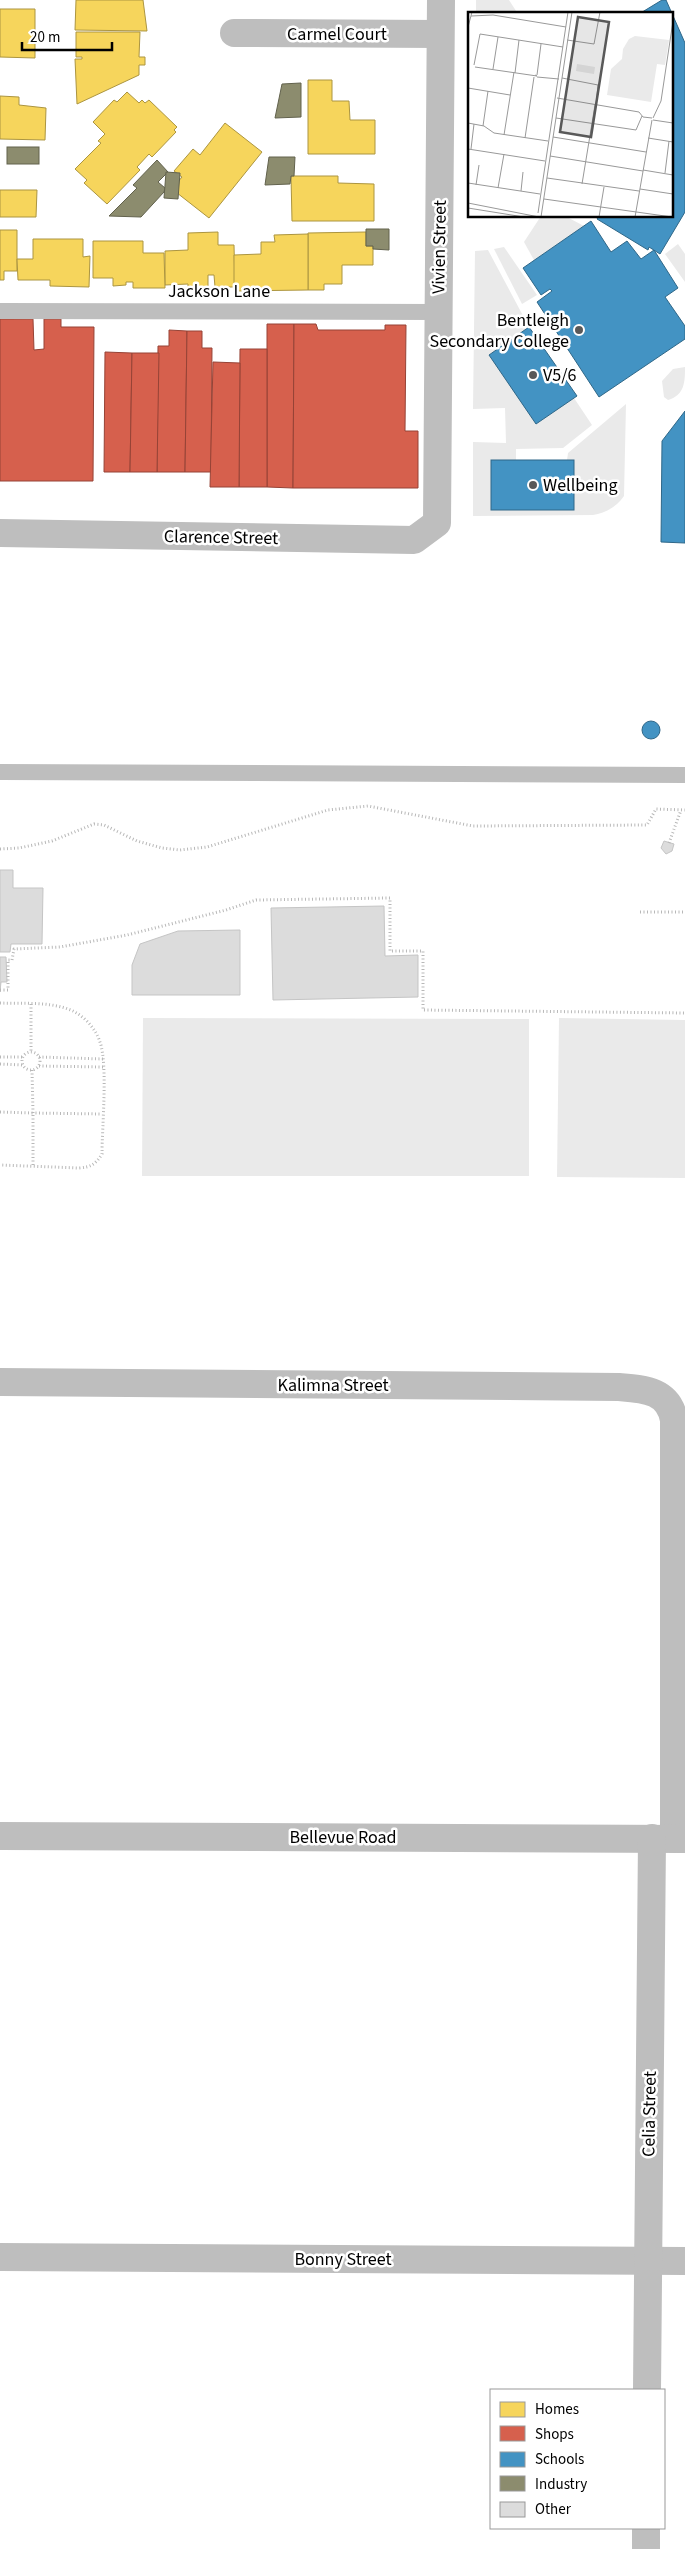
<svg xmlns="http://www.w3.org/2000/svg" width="685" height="2549" font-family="'Source Sans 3',sans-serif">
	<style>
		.green { fill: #eaeaea }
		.homes { fill: #f6d55c; stroke: #ac9540 }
		.shops { fill: #d6604d; stroke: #964336 }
		.schools { fill: #4393c3; stroke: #2f6788 }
		.industry { fill: #8c8c6e; stroke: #62624d }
		.building { fill: #dcdcdc; stroke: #c5c5c5 }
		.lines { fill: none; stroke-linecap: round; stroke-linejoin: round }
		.path { stroke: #b8b8b8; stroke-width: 3; stroke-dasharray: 1 2.5; stroke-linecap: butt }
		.lane { stroke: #bebebe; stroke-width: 16 }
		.street { stroke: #bebebe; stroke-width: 28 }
		.poi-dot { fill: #595959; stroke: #fff; stroke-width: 2 }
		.labels { text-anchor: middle; stroke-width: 5; stroke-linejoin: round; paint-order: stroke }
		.street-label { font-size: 18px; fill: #000; stroke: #fff }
		.poi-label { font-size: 18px; fill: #000; stroke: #fff; text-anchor: start }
		.inset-road { fill: none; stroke: #999; stroke-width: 1 }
		.view { fill: #595959; fill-opacity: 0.15; stroke: #595959; stroke-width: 2.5 }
		.inset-edge { fill: none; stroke: #000; stroke-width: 2.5 }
	</style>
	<rect width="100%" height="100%" fill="#fff"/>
	<g class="green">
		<path d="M476 0H509L518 14H476Z"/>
		<path d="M541 216H565L584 226 534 260 524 242Z"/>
		<path d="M678 244 685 254V282L665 254Z"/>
		<path d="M504 247 537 295 522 304 494 249Z"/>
		<path d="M488 250 529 327 489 355 574 398 592 425 563 448 516 449V460H491V510H574V460H567L568 453 626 404 624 496C617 507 605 513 593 515L473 516V442L506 443 505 408 473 409 475 251Z"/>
		<path d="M685 367C685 381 685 395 668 400L664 397 662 381 673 369Z"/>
		<path d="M143 1018 529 1019V1176H142Z"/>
		<path d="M559 1018 685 1020V1178L557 1177Z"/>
	</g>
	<g class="homes">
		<path d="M76 0H143L147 31 75 30Z"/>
		<path d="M0 9H35V58L0 57Z"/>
		<path d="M76 32H140L139 57H145V65H139V75L77 104 75 59H82V57H76Z"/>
		<path d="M308 80H332V101H349L350 120H375V154H308Z"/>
		<path d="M127 92 139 103 142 100 145 103 149 100 177 127 174 130 176 132 152 157 149 154 137 167 140 170 107 204 84 183 87 180 75 169 101 143 98 141 105 134 93 122 114 100 117 102Z"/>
		<path d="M0 96 19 97V105L46 108 45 140 0 139Z"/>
		<path d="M225 123 262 152 209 218 172 189 182 177 174 171 193 149 200 155Z"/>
		<path d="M291 176H338V183L374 184V221H292Z"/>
		<path d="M0 190H37L36 217H0Z"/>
		<path d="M0 230H17V271H4V280H0Z"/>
		<path d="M218 232V245H234L235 287H215L214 275H208V287H188V284L165 285V251L188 250V233Z"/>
		<path d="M366 232V246H373V265H342V284H324V290H308V233Z"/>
		<path d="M308 234V290L234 291V255L261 254V242H275L274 235Z"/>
		<path d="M33 239H83V257L90 256 89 287 50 286V280H18L17 259H33Z"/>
		<path d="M93 241H143V253H164L165 288H133V282H126V285L113 286V278H93Z"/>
	</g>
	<g class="shops">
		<path d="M0 319H33L34 350 44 349V319H61V327H94L93 481H0Z"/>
		<path d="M267 324H294L293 488 267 487Z"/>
		<path d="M294 324H316L318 330H385V325H406L405 431H418V488H293Z"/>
		<path d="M169 330 187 331 185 472H157L158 346H169Z"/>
		<path d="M187 331H202V348H212L211 472H185Z"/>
		<path d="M240 349H267V487H239Z"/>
		<path d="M105 352 132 353 130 472H104Z"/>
		<path d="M132 353H159L157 472H130Z"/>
		<path d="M213 362 240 363 239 487H210Z"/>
	</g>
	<g class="schools">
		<path d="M662 0H666L685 43V212L660 254 649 247 648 250 597 219 599 216H671V14H639Z"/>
		<path d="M591 221 611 252 627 241 641 259 654 250 678 288 665 297 685 326V339L599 397 537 302 552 291 550 289 541 295 523 268Z"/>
		<path d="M529 327 577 396 536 424 489 355Z"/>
		<path d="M685 411V543L661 542 662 441Z"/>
		<rect x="491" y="460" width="83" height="50"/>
		<circle cx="651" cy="730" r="9"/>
	</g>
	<g class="industry">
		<path d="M301 83V117L275 118 282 84Z"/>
		<rect x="7" y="147" width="32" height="17"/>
		<path d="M269 157H295L294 176H291L290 184 265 185Z"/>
		<path d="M157 160 168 172 158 182 165 188 164 192 141 217 109 216 137 188 133 185Z"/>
		<path d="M166 172 180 173 178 199 164 198Z"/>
		<path d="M366 229H389V250L373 249V246H366Z"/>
	</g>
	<g class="building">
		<path d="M664 841 674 844 672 851 666 854 661 848Z"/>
		<path d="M0 870H13V888H43L42 944H11L10 952H0Z"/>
		<path d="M384 906 385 956 418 955V997L273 1000 271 908Z"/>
		<path d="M240 930V995H132V965L140 944 178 931Z"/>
		<path d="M0 957H6L7 982H1L0 992Z"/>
	</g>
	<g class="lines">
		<g class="path">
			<path d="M669 843 681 810"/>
			<path d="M0 849 19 848 52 841 94 824 104 825 137 841 162 848 180 850 207 847 328 810 368 806 473 826 647 825 656 809 685 810"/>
			<path d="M640 912H685"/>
			<path d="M0 990H8V960H12L14 949 60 947 127 935 226 910 256 900 390 898V951H423V1010L685 1013"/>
			<path d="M0 1003C23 1004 51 1001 73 1011 85 1017 96 1029 100 1042 108 1065 102 1127 102 1154 96 1164 91 1167 79 1168L0 1165"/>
			<path d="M31 1004V1053"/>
			<circle cx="31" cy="1061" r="9"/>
			<path d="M0 1057H24"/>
			<path d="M39 1057 103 1059"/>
			<path d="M0 1064 23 1065"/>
			<path d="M39 1066 103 1067"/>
			<path d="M32 1070 33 1113 102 1114"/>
			<path d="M0 1112 33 1113V1166"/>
		</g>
		<g class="lane">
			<path d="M0 311 438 312"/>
			<path d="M0 772 685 775"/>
		</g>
		<g class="street">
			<path d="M234 33 440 34"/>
			<path d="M0 533 414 540 437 523 441 0"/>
			<path d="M0 1382 619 1387C644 1389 669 1390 674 1420V1839"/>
			<path d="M0 1836 685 1839"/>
			<path d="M0 2257 685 2261"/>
			<path d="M647 2390 652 1838"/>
			<path d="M646 2528V2549"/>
		</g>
	</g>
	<g class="poi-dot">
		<circle cx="579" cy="330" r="5"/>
		<circle cx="533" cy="375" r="5"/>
		<circle cx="533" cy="485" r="5"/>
	</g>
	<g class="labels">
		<g class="street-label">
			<text x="337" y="40">Carmel Court</text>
			<text transform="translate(439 247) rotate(-89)" y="6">Vivien Street</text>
			<text x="219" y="297">Jackson Lane</text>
			<text transform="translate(221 537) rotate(1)" y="6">Clarence Street</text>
			<text x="333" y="1391">Kalimna Street</text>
			<text x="343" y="1843">Bellevue Road</text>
			<text transform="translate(649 2114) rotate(-89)" y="6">Celia Street</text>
			<text x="343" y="2265">Bonny Street</text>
		</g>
		<g class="poi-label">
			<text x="569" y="326" text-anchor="end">Bentleigh<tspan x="569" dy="21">Secondary College</tspan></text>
			<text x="543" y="381">V5/6</text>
			<text x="543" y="491">Wellbeing</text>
		</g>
	</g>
	<g transform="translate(468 12)">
		<rect width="205" height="205" fill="#fff"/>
		<path d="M167 24 201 28 197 53 189 52 183 90 139 83 143 57 154 47 155 37 161 27ZM109 52 127 55 126 62 108 59Z" fill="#eaeaea"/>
		<path class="inset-road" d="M3 4 25 3 98 15M0 15 4 0M99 28 126 32 132 0M6 53 12 22 95 35M7 55 69 64 67 63M25 57 30 25M47 61 51 28M69 63 73 32M69 65 91 67M94 66 130 73 128 93M0 76 42 83M89 86 171 100 175 105 184 106M88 106 168 118 174 104M185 106 193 89 205 9M185 108 205 111M0 111 16 114 26 121 80 129M15 114 20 79M36 123 46 60M85 125 178 140M57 126 66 65M180 126 205 130M0 137 77 149M3 137 6 112M82 144 175 159M175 158 205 163M197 161 201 129M79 166 171 179M0 171 72 182M114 172 127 93M8 173 11 153M30 176 36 142M172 177 205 182M53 179 55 160M76 187 204 205M0 191 71 205M0 196 56 205M70 201 100 0M73 205 104 0M131 205 136 175M167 205 184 108"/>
		<path class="view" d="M110 5 141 10 123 125 92 120Z"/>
		<rect width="205" height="205" class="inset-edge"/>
	</g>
	<rect x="490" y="2389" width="175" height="140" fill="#ffffff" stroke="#999999"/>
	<rect x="500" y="2402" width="25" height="15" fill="#f6d55c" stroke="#999999"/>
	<text x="535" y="2414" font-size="15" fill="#000000">Homes</text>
	<rect x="500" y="2426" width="25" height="15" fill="#d6604d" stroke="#999999"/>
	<text x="535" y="2439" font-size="15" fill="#000000">Shops</text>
	<rect x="500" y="2452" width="25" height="15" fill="#4393c3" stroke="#999999"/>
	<text x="535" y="2464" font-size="15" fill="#000000">Schools</text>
	<rect x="500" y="2476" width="25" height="15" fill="#8c8c6e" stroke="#999999"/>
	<text x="535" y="2489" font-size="15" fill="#000000">Industry</text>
	<rect x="500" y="2502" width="25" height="15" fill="#dcdcdc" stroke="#999999"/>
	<text x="535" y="2514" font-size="15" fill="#000000">Other</text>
	<path d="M22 42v8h90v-8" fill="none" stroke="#000000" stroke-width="2.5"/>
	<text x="30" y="42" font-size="15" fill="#000000" stroke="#ffffff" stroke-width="4" paint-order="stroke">20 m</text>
</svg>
